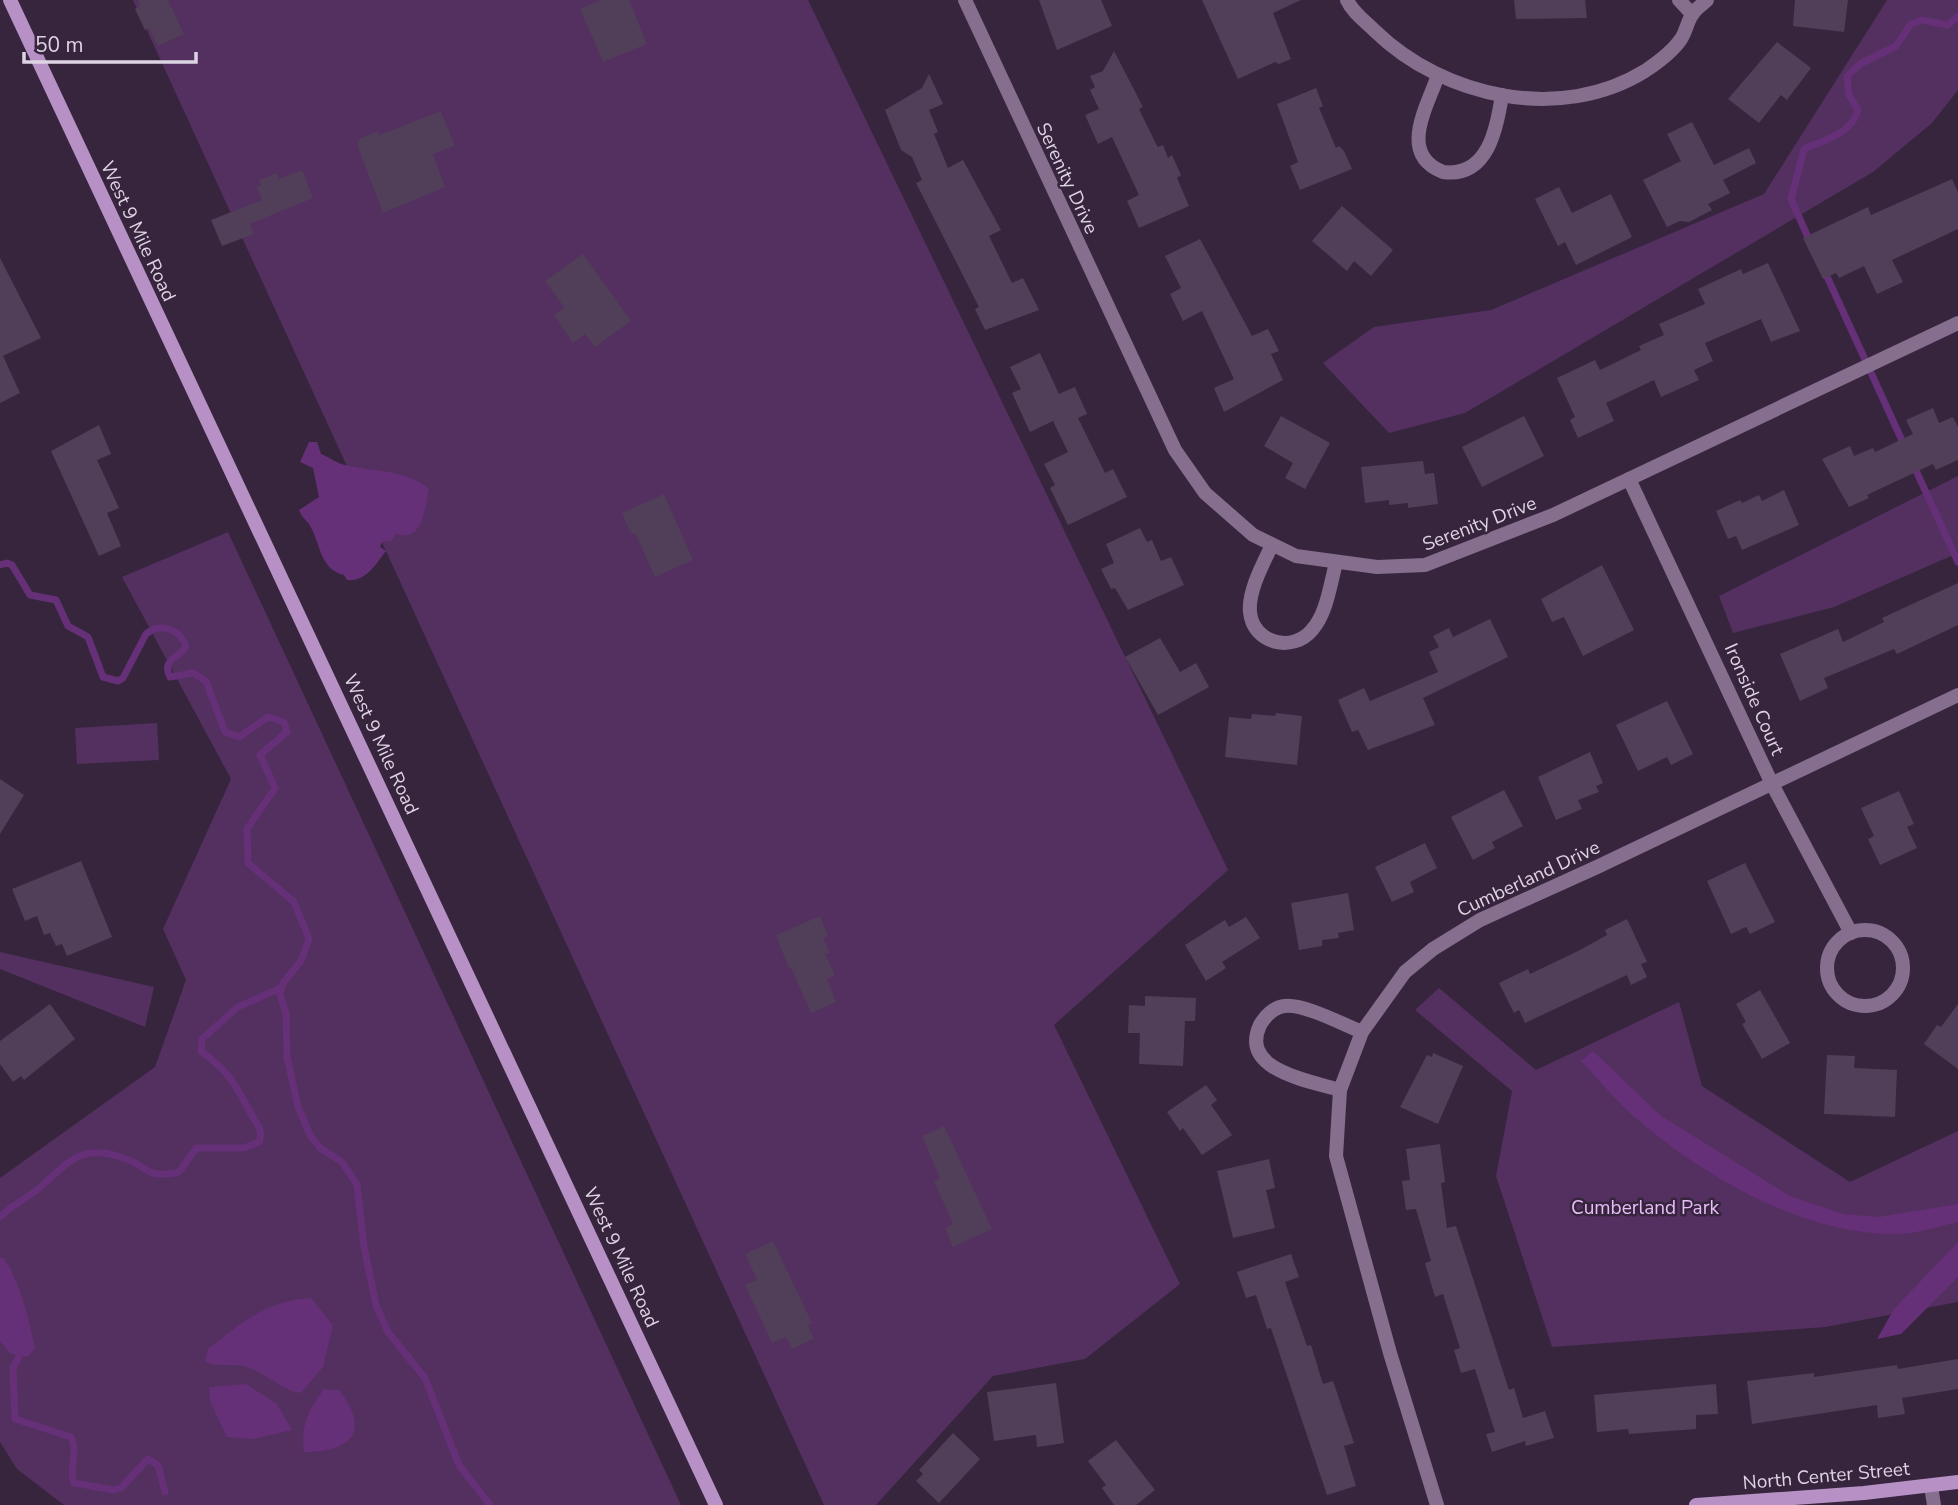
<svg xmlns="http://www.w3.org/2000/svg" width="1958" height="1505" font-family="'Nunito Sans',sans-serif">
	<style>
		.green { fill: #53305f }
		.water { fill: #653077 }
		.lines { fill: none; stroke-linecap: round; stroke-linejoin: round }
		.stream { stroke: #653077; stroke-width: 7 }
		.building { fill: #513e59 }
		.street { stroke: #856e8e; stroke-width: 14 }
		.secondary { stroke: #b791c5; stroke-width: 14 }
		.labels { text-anchor: middle; stroke-width: 5; stroke-linejoin: round; paint-order: stroke }
		.street-label { font-size: 19px; fill: #ded3e3; stroke: #37253e }
		.park-label { font-size: 19px; fill: #e9bdf9; stroke: #37253e }
	</style>
	<rect width="100%" height="100%" fill="#37253e"/>
	<g class="green">
		<path d="M133 0H808L1228 870 1054 1025 1180 1284 1085 1359 993 1376 876 1505H824Z"/>
		<path d="M1887 0H1958V90L1932 123 1873 172 1465 413 1389 433 1323 363 1374 327 1491 310 1764 194Z"/>
		<path d="M1958 476V553L1834 607 1733 633 1719 596Z"/>
		<path d="M228 532 681 1505H64L17 1469 0 1442V1178L155 1067 186 980 163 929 231 779 122 577Z"/>
		<path d="M157 723 159 760 77 764 75 728Z"/>
		<path d="M0 952 154 987 145 1027 0 969Z"/>
		<path d="M1439 988 1536 1070 1679 1002 1702 1086 1850 1182 1958 1131V1302L1825 1327 1552 1347 1496 1176 1512 1091 1415 1010Z"/>
	</g>
	<g class="water">
		<path d="M309 442H317L321 454C329 457 338 464 345 465 373 472 407 469 429 489 425 507 423 543 396 534L391 541 382 542 380 547 386 551C375 565 366 582 347 580L344 575C319 569 321 543 309 524 305 519 302 517 299 510L319 497 313 468 300 462Z"/>
		<path d="M1593 1051 1661 1116 1790 1196 1843 1214 1878 1217 1958 1204V1222C1940 1226 1919 1233 1901 1234 1807 1237 1706 1178 1637 1119 1617 1102 1599 1080 1581 1061Z"/>
		<path d="M1958 1242V1277L1901 1334 1877 1339 1894 1309Z"/>
		<path d="M0 1258H4C21 1285 28 1317 35 1348L28 1357 11 1354 0 1341Z"/>
		<path d="M311 1298 333 1325 323 1367 301 1393C281 1390 269 1375 250 1368 235 1362 220 1368 205 1362L208 1349C241 1323 268 1300 311 1298Z"/>
		<path d="M246 1384 277 1404 292 1430 253 1439 227 1437 210 1401 209 1387Z"/>
		<path d="M324 1389 339 1390C371 1431 352 1452 304 1452 300 1426 309 1409 324 1389Z"/>
	</g>
	<g class="lines">
		<g class="stream">
			<path d="M1811 244 1791 199 1804 149C1824 140 1852 134 1858 110L1849 95 1847 76 1860 64 1896 46 1911 24 1922 20 1948 25 1958 16"/>
			<path d="M1824 270 1905 447"/>
			<path d="M1913 464 1958 562"/>
			<path d="M0 565 7 563 12 565 30 595 56 600 68 626 88 637 103 677 118 681 123 678 146 634C160 622 181 629 186 647 178 658 161 660 170 677L193 673 206 681 225 732 239 737 268 717 284 722 287 732 260 755 275 788 247 829 248 863 294 902 309 939 301 961 283 983 280 995 286 1013 287 1057 298 1107 310 1135 320 1148 342 1162 357 1185 364 1247 376 1305 388 1332 425 1378 459 1465 490 1505"/>
			<path d="M0 1217C13 1204 30 1197 44 1184 71 1159 83 1144 124 1158 153 1168 143 1179 179 1172L196 1148H244L259 1142C264 1128 256 1124 250 1112 233 1081 230 1073 201 1051L202 1039 238 1007 281 988"/>
			<path d="M23 1349 13 1368 15 1419 71 1437C79 1453 68 1468 74 1483L114 1490 121 1488 148 1459 158 1465 165 1492"/>
		</g>
	</g>
	<g class="building">
		<path d="M138 0H168L184 34 158 46 149 28 145 30 135 9 140 6Z"/>
		<path d="M600 0H629L647 44 603 62 580 9Z"/>
		<path d="M1039 0H1101L1112 26 1057 50Z"/>
		<path d="M1202 0H1301L1273 13 1291 59 1279 64 1275 62 1238 79Z"/>
		<path d="M1514 0H1585L1587 18 1516 19Z"/>
		<path d="M1795 0H1848L1844 32 1793 26Z"/>
		<path d="M1777 42 1811 68 1787 100 1781 95 1759 123 1728 99Z"/>
		<path d="M1114 51 1143 107 1139 109 1156 144 1158 147 1163 145 1168 158 1172 155 1181 175 1177 178 1189 206 1139 228 1127 201 1139 195 1112 137 1098 144 1085 115 1099 109 1090 90 1095 87 1090 76 1103 71Z"/>
		<path d="M929 74 943 104 929 110 938 132 934 134 948 168 963 160 1001 230 989 236 1012 283 1023 278 1039 310 985 330 975 309 979 307 916 183 922 180 912 157 901 150 885 110 922 88Z"/>
		<path d="M1316 88 1323 106 1319 108 1336 148 1339 146 1344 151 1352 169 1300 190 1290 166 1298 162 1277 104Z"/>
		<path d="M441 111 455 146 433 154 445 187 383 213 357 144 361 138 378 131 379 135Z"/>
		<path d="M1692 122 1714 165 1749 148 1756 163 1723 180 1730 193 1708 204 1712 210 1689 222 1680 221 1667 227 1643 180 1681 161 1667 134Z"/>
		<path d="M302 170 313 198 250 224 254 234 222 246 211 220 262 200 257 187 261 185 259 180 277 173 279 179Z"/>
		<path d="M1952 179 1958 192V229L1892 260 1903 282 1877 294 1864 266 1839 278 1836 273 1823 279 1803 238 1868 207 1871 215Z"/>
		<path d="M1559 187 1572 213 1611 194 1632 237 1576 265 1565 242 1558 246 1535 199Z"/>
		<path d="M1342 206 1393 250 1371 276 1354 261 1347 271 1312 241Z"/>
		<path d="M1200 239 1252 336 1268 329 1279 351 1271 354 1283 380 1224 412 1214 388 1234 379 1202 311 1183 321 1170 294 1181 288 1165 256Z"/>
		<path d="M583 254 631 321 595 347 585 334 573 343 554 315 564 307 545 281Z"/>
		<path d="M0 258 41 338 3 356 20 393 0 403Z"/>
		<path d="M1768 263 1800 331 1771 342 1761 319 1705 343 1713 361 1694 370 1699 380 1661 397 1654 380 1606 403 1614 421 1578 438 1570 420 1575 417 1557 378 1595 360 1600 370 1641 350 1639 346 1664 335 1659 324 1705 304 1698 289 1741 269 1743 274Z"/>
		<path d="M1040 353 1059 394 1075 387 1087 414 1078 418 1105 473 1113 469 1127 497 1068 525 1050 488 1055 485 1044 464 1068 452 1053 421 1030 432 1012 393 1021 389 1010 367Z"/>
		<path d="M1933 408 1939 423 1953 417 1958 427V460L1936 470 1933 464 1867 495 1869 498 1849 507 1822 459 1850 446 1854 456 1873 448 1875 452 1913 434 1906 420Z"/>
		<path d="M1281 416 1330 443 1305 489 1285 478 1293 463 1264 446Z"/>
		<path d="M1524 416 1544 456 1482 487 1462 447Z"/>
		<path d="M99 425 111 454 97 460 119 508 107 513 121 546 99 556 51 451Z"/>
		<path d="M1423 461 1425 474 1434 473 1438 504 1408 508V503L1389 505V500L1365 503 1361 467Z"/>
		<path d="M1784 490 1799 525 1742 550 1736 536 1728 539 1716 511 1740 500 1742 503 1759 495 1762 501Z"/>
		<path d="M664 494 693 560 655 577 635 533 631 534 622 513Z"/>
		<path d="M1140 528 1147 542 1152 540 1161 561 1171 557 1184 585 1128 610 1115 588 1111 589 1101 569 1114 563 1106 544Z"/>
		<path d="M1602 565 1634 630 1583 656 1564 617 1552 622 1541 599Z"/>
		<path d="M1958 583V625L1897 654 1894 649 1824 678 1828 688 1800 701 1780 654 1838 629 1843 642 1884 622 1882 618Z"/>
		<path d="M1490 619 1508 657 1423 698 1435 725 1368 750 1358 730 1352 732 1338 700 1364 688 1370 701 1438 672 1429 652 1439 647 1433 636 1449 628 1453 637Z"/>
		<path d="M1160 638 1180 672 1196 663 1209 687 1158 715 1125 657Z"/>
		<path d="M1667 701 1693 754 1671 765 1667 757 1638 771 1616 725Z"/>
		<path d="M1276 713 1302 716 1297 765 1225 757 1229 717 1251 719 1252 714 1275 716Z"/>
		<path d="M1590 752 1603 783 1596 786 1599 792 1578 800 1582 809 1556 820 1538 777Z"/>
		<path d="M0 779 24 795 0 834Z"/>
		<path d="M1504 790 1523 826 1492 842 1495 848 1473 860 1451 817Z"/>
		<path d="M1899 791 1914 824 1907 827 1917 848 1880 865 1868 839 1874 836 1861 808Z"/>
		<path d="M1425 843 1437 868 1410 882 1414 892 1392 902 1375 867Z"/>
		<path d="M81 861 112 937 67 956 62 944 56 946 50 933 44 935 37 916 25 921 12 889Z"/>
		<path d="M1745 863 1775 922 1750 934 1746 927 1731 934 1707 881Z"/>
		<path d="M1348 893 1354 930 1338 933 1339 938 1322 940V946L1299 950 1291 903Z"/>
		<path d="M820 916 828 936 823 938 830 953 825 954 835 975 827 979 836 1002 811 1013 791 968 789 969 776 935Z"/>
		<path d="M1246 917 1260 938 1222 962 1226 968 1206 981 1185 945 1225 920 1229 927Z"/>
		<path d="M1627 919 1647 962 1641 964 1647 977 1631 985 1627 975 1525 1023 1519 1010 1514 1013 1499 983 1528 969 1530 974 1578 951 1607 935 1605 930Z"/>
		<path d="M1760 990 1790 1043 1762 1059 1742 1024 1746 1022 1736 1004Z"/>
		<path d="M1145 996 1196 998 1195 1021H1185L1183 1066 1139 1064 1140 1033H1128L1129 1005 1145 1006Z"/>
		<path d="M50 1004 75 1039 24 1080 21 1076 13 1082 0 1064V1041Z"/>
		<path d="M1958 1004V1069L1924 1044 1937 1025 1941 1027Z"/>
		<path d="M1433 1053 1463 1066 1438 1124 1400 1107 1427 1055 1432 1057Z"/>
		<path d="M1827 1055 1855 1056 1854 1068 1897 1070 1895 1117 1824 1114Z"/>
		<path d="M1206 1085 1217 1100 1211 1105 1232 1135 1202 1155 1183 1128 1180 1131 1167 1112Z"/>
		<path d="M944 1126 992 1229 953 1247 945 1228 953 1224 934 1181 940 1178 922 1136Z"/>
		<path d="M1440 1144 1445 1182 1441 1183 1447 1228 1456 1226 1509 1390 1514 1388 1523 1418 1545 1411 1554 1438 1526 1446 1525 1441 1492 1452 1486 1434 1495 1432 1475 1369 1461 1373 1454 1350 1460 1348 1443 1294 1435 1297 1425 1263 1431 1261 1416 1209 1406 1210 1402 1181 1410 1180 1406 1149Z"/>
		<path d="M1269 1159 1275 1188 1266 1190 1275 1228 1233 1238 1217 1171Z"/>
		<path d="M773 1241 812 1323 808 1325 814 1339 792 1349 786 1337 772 1343 745 1285 757 1280 745 1254Z"/>
		<path d="M1291 1254 1299 1277 1285 1282 1307 1346 1311 1345 1323 1384 1333 1381 1354 1443 1344 1446 1356 1486 1327 1495 1271 1328 1267 1329 1256 1295 1246 1298 1237 1272Z"/>
		<path d="M1958 1359V1389L1902 1398 1905 1414 1878 1418 1877 1405 1752 1424 1747 1381 1814 1373V1377L1897 1365 1898 1369Z"/>
		<path d="M1056 1383 1064 1443 1037 1447 1036 1435 994 1441 987 1392Z"/>
		<path d="M1716 1384 1718 1414 1696 1415V1429L1629 1434 1628 1429 1597 1432 1594 1395Z"/>
		<path d="M953 1433 980 1459 939 1503 916 1481 923 1474 919 1470Z"/>
		<path d="M1116 1440 1155 1490 1136 1505H1114L1102 1488 1106 1485 1088 1461Z"/>
	</g>
	<g class="lines">
		<g class="street">
			<path d="M965 0 1175 450 1205 493 1253 535 1296 556 1377 567 1425 565 1553 515 1958 323"/>
			<path d="M1347 0C1353 13 1365 21 1375 31 1444 98 1561 123 1645 71 1657 63 1673 51 1681 39 1686 32 1687 22 1692 15 1695 9 1702 5 1707 0"/>
			<path d="M1679 0 1692 14"/>
			<path d="M1438 75C1428 106 1397 154 1443 172 1488 178 1497 128 1502 95"/>
			<path d="M1629 479 1772 784 1851 933"/>
			<path d="M1272 545C1263 564 1248 591 1250 612 1253 644 1293 653 1312 630 1327 613 1330 585 1336 563"/>
			<circle cx="1865" cy="968" r="38"/>
			<path d="M1340 1090C1311 1081 1239 1071 1260 1025 1265 1016 1274 1007 1285 1006 1305 1004 1342 1024 1362 1032"/>
			<path d="M1931 1486 1934 1505"/>
			<path d="M1437 1505 1390 1353 1336 1156 1340 1090 1362 1032 1405 972 1433 949 1480 920 1597 867 1958 695"/>
		</g>
		<g class="secondary">
			<path d="M10 0 716 1505"/>
			<path d="M1696 1505 1864 1493 1958 1482"/>
		</g>
	</g>
	<g class="labels">
		<g class="street-label">
			<text transform="translate(1068 178) rotate(65)" y="7">Serenity Drive</text>
			<text transform="translate(139 231) rotate(65)" y="7">West 9 Mile Road</text>
			<text transform="translate(1479 523) rotate(-21)" y="7">Serenity Drive</text>
			<text transform="translate(1755 699) rotate(66)" y="7">Ironside Court</text>
			<text transform="translate(382 744) rotate(65)" y="7">West 9 Mile Road</text>
			<text transform="translate(1528 878) rotate(-25)" y="7">Cumberland Drive</text>
			<text transform="translate(622 1257) rotate(65)" y="7">West 9 Mile Road</text>
			<text transform="translate(1826 1475) rotate(-5)" y="7">North Center Street</text>
		</g>
		<g class="park-label">
			<text x="1645" y="1214">Cumberland Park</text>
		</g>
	</g>
	<path d="M24 52v10h172v-10" fill="none" stroke="#ded3e3" stroke-width="3.5"/>
	<text x="35" y="52" font-size="21" fill="#ded3e3" stroke="#37253e" stroke-width="5" paint-order="stroke">50 m</text>
</svg>
